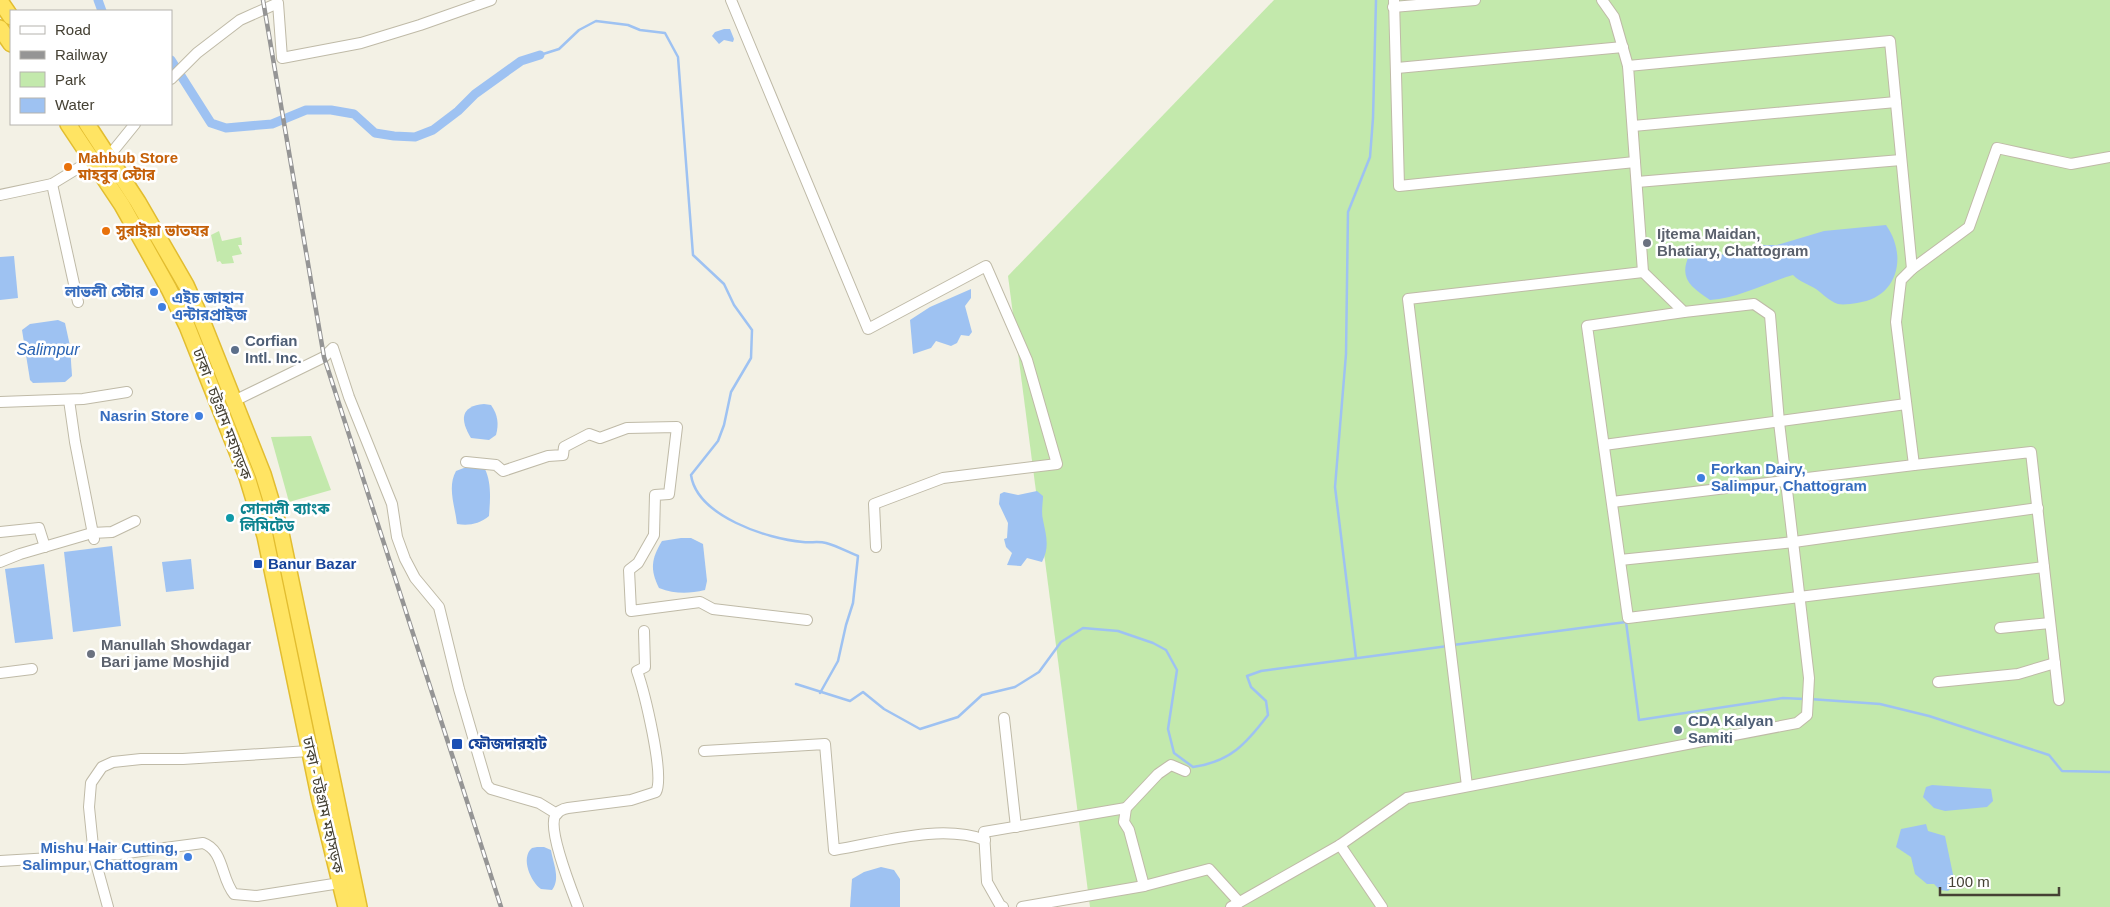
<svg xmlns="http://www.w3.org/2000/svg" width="2110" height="907" font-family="Arial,'Noto Sans Bengali',sans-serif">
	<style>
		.green { fill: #c3e9ac }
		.water { fill: #9ec2f2 }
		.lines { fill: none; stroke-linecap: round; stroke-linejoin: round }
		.stream { stroke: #9ec2f2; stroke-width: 2.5 }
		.canal { stroke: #9ec2f2; stroke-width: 9 }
		.minor-casing { stroke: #bfbaa7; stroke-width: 12 }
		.highway-casing { stroke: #e2bd30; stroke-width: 18 }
		.minor { stroke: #fff; stroke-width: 10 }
		.highway { stroke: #ffe463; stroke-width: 15 }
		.rail-casing { stroke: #959595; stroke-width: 4.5 }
		.rail { stroke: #fff; stroke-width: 2.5; stroke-dasharray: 8; stroke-linecap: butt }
		.food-dot { fill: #e8710a; stroke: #fff; stroke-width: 2 }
		.worship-dot { fill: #6b7280; stroke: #fff; stroke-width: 2 }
		.shop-dot { fill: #3f7fe0; stroke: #fff; stroke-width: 2 }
		.service-dot { fill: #5c6f8a; stroke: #fff; stroke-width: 2 }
		.culture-dot { fill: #0f9aa8; stroke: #fff; stroke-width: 2 }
		.transit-dot { fill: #1a4fb4; stroke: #fff; stroke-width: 2 }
		.labels { text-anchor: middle; stroke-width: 5; stroke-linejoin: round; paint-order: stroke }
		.food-label { font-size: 15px; font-weight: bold; fill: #c56008; stroke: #fff; text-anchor: start }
		.worship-label { font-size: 15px; font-weight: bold; fill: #5b616d; stroke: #fff; text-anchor: start }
		.shop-label { font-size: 15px; font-weight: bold; fill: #366cbe; stroke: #fff; text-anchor: end }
		.service-label { font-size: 15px; font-weight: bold; fill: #4e5e75; stroke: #fff; text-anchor: start }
		.street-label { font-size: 15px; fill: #454134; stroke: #fff }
		.culture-label { font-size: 15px; font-weight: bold; fill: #0d838f; stroke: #fff; text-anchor: start }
		.transit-label { font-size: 15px; font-weight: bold; fill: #164399; stroke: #fff; text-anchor: start }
		.water-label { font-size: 16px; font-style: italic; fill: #2a64b4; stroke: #fff }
	</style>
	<rect width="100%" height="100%" fill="#f3f1e5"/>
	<g class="green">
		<path d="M1274 0H2110V907H1090L1008 276Z"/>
		<path d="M219 231 222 241 241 237 242 245H238L242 254 232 256 234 263 222 264 220 261 217 262 211 235Z"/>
		<path d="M311 436 331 490 289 502 271 437Z"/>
	</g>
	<g class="water">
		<path d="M724 29H730L734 39 733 42 724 40 719 44 712 36 715 32Z"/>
		<path d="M1886 225C1908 256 1898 298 1857 303 1851 304 1843 305 1838 304 1829 301 1823 294 1816 289 1808 284 1800 282 1793 275 1765 283 1739 298 1710 300 1688 285 1678 277 1691 251L1728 255 1747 251 1764 245H1777L1824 231Z"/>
		<path d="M14 256 18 298 0 300V257Z"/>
		<path d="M971 289V298L965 306 972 332 969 336 961 335 957 343 951 346 936 341 931 348 913 354 910 320 930 307Z"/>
		<path d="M58 320 65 323 70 346 72 376 65 382 33 383 30 380 22 330 30 324Z"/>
		<path d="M484 404 491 405C498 415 499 424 496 435L489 440 471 438C460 420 460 406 484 404Z"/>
		<path d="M469 466 485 469C492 484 490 501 489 516 479 524 469 526 457 524 455 506 447 487 456 471Z"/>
		<path d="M1037 491 1043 496C1043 503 1041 512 1043 520 1046 535 1050 547 1042 562L1027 558 1021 566 1007 565 1012 553 1006 547 1004 539 1007 538 1008 523 999 504 1000 494 1004 492 1018 495Z"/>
		<path d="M681 538H691L703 544 707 581 705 590C688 594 675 594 659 588 650 570 651 559 662 541Z"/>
		<path d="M112 546 121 626 73 632 64 552Z"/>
		<path d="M191 559 194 589 166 592 162 562Z"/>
		<path d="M44 564 53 639 15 643 5 569Z"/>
		<path d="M1932 785 1991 789 1993 801 1987 807 1945 811 1934 808 1923 797 1926 787Z"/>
		<path d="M1926 824 1928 831 1945 836 1955 884 1948 891 1940 890 1934 884H1927L1915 874 1911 857 1896 847 1901 829Z"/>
		<path d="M537 847H544L551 850C553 863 561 879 552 890L541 889C531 882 520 858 532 848Z"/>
		<path d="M881 867 894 870 900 879V907H850L852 879 864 872Z"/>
	</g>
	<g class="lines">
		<g class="stream">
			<path d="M540 55 559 49 579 30 596 21 628 25 640 30 665 33 678 57 693 255 724 284 734 305 752 330 751 358 731 392 724 425 718 441 691 475C697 516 767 539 803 542 810 543 819 541 826 543 837 546 848 552 858 556L853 603 846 625 838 661 820 693"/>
			<path d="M1453 645 1626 622 1639 720 1783 698 1804 699"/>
			<path d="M1356 658 1335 487 1346 354 1348 212 1370 157 1373 118 1376 0"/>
			<path d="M796 684 850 701 863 692 884 709 920 729 958 717 982 695 1015 687 1039 672 1061 642 1083 628 1118 631 1153 643 1166 650 1177 670 1168 729 1174 753 1193 767C1230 762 1246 744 1268 715L1266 701 1251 687 1247 676 1261 671 1448 646"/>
			<path d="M1810 699 1880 704 1929 716 2049 755 2062 771 2110 772"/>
		</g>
		<g class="canal">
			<path d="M98 0 102 11"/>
			<path d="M171 60 211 123 226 128 272 124 306 110H331L354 114 375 133 394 136 415 137 433 130 458 111 475 94 521 61 540 55"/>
		</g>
		<g class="minor-casing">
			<g id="minor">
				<path d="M731 0 868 329 986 266 1027 360 1057 464 943 478 874 504 876 547"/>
				<path d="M1394 0 1399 186 1635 162"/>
				<path d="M1602 0 1614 17 1628 66"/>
				<path d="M1393 7 1475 0"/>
				<path d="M1397 68 1623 47"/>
				<path d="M171 79 197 53 240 20 278 3 282 58 361 43 420 25 491 0"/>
				<path d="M1633 126 1896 102"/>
				<path d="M109 156 135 124"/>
				<path d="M1637 182 1901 160"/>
				<path d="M52 184 78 302"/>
				<path d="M0 195 52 184 93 159"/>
				<path d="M1684 312 1587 326 1628 618 2044 567"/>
				<path d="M69 400 75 442 94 539"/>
				<path d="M234 401 324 357 333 348 349 397 392 504 397 537 405 559 415 578 439 607 459 689 487 785 491 789 539 803 557 814"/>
				<path d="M0 402 83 399 127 392"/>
				<path d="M1604 445 1906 404"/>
				<path d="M466 462 496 465 503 471 548 456 563 455 564 447 589 434 600 438 627 428 677 427 669 494 655 495 654 535 638 563 629 570 631 611 700 602 713 609 807 620"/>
				<path d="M1612 502 1914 465"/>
				<path d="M0 532 39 528 45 547"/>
				<path d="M1620 560 1794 542 2038 508"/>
				<path d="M0 562 20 554 92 533 112 532 135 521"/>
				<path d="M2000 628 2050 623"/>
				<path d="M0 673 32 669"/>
				<path d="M1938 682 2018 674 2055 663"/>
				<path d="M2059 700 2031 452 1914 465 1896 322 1901 280 1912 269 1969 227 1997 148 2071 164 2110 157"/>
				<path d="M1004 718 1016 827"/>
				<path d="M704 751 825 744 834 850C880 843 940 823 985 840"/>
				<path d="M1467 786 1408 299 1643 272"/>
				<path d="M1340 845 1382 907"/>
				<path d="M0 861 119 854 203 843C224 850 221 879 234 894L257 896 340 883"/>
				<path d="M1144 886 1129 830 1124 822 1126 808 1158 774 1171 765 1185 771"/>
				<path d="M108 907 94 856 89 807 91 783 102 767 113 762 141 759H183L309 751"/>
				<path d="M578 907C572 891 548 831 555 816 558 811 562 809 568 808L631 800 656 792C665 775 644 691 637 671L645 667 644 631"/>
				<path d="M1003 907 1000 905 987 882 984 832 1126 808"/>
				<path d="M1022 907 1144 886 1209 869 1239 902"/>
				<path d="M1231 907 1340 845 1407 798 1797 723 1807 715 1809 678 1779 422 1770 315 1754 304 1684 312 1643 272 1628 66 1890 41 1912 269"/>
			</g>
		</g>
		<g class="highway-casing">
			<g id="highway">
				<path d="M0 1 11 17"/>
				<path d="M0 28 11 44"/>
				<path d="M68 124 122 205 169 289 187 326 247 477 265 536 319 796 346 907"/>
				<path d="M87 124 138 202 186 285 203 323 263 474 281 533 359 907"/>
			</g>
		</g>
		<use href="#minor" class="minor"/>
		<use href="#highway" class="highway"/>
		<g class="rail-casing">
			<path id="rail" d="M263 0 324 357 501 907"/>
		</g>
		<use href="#rail" class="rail"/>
	</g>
	<g class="food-dot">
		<circle cx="68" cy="167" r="5"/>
		<circle cx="106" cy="231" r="5"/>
	</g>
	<g class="worship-dot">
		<circle cx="1647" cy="243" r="5"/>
		<circle cx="91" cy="654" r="5"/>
	</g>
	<g class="shop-dot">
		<circle cx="154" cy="292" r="5"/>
		<circle cx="162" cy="307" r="5"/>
		<circle cx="199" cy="416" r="5"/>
		<circle cx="1701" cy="478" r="5"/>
		<circle cx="188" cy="857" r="5"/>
	</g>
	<g class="service-dot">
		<circle cx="235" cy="350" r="5"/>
		<circle cx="1678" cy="730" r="5"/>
	</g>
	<circle class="culture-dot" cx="230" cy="518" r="5"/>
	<g class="transit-dot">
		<rect x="253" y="559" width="10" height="10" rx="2.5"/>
		<rect x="451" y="738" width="12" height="12" rx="2.5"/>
	</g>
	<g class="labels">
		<g class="food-label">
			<text x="78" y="163">Mahbub Store<tspan x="78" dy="17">মাহবুব স্টোর</tspan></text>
			<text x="116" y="236">সুরাইয়া ভাতঘর</text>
		</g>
		<g class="worship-label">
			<text x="1657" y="239">Ijtema Maidan,<tspan x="1657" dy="17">Bhatiary, Chattogram</tspan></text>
			<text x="101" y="650">Manullah Showdagar<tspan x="101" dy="17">Bari jame Moshjid</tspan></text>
		</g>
		<g class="shop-label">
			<text x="144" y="297">লাভলী স্টোর</text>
			<text x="172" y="303" text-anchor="start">এইচ জাহান<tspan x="172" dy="17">এন্টারপ্রাইজ</tspan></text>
			<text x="189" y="421">Nasrin Store</text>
			<text x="1711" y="474" text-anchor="start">Forkan Dairy,<tspan x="1711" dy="17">Salimpur, Chattogram</tspan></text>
			<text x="178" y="853">Mishu Hair Cutting,<tspan x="178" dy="17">Salimpur, Chattogram</tspan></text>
		</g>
		<g class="service-label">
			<text x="245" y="346">Corfian<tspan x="245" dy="17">Intl. Inc.</tspan></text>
			<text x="1688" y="726">CDA Kalyan<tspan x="1688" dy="17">Samiti</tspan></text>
		</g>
		<g class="street-label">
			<text transform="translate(222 414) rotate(69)" y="5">ঢাকা - চট্টগ্রাম মহাসড়ক</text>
			<text transform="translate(323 805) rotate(77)" y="5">ঢাকা - চট্টগ্রাম মহাসড়ক</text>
		</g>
		<g class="culture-label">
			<text x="240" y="514">সোনালী ব্যাংক<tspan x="240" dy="17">লিমিটেড</tspan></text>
		</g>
		<g class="transit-label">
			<text x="268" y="569">Banur Bazar</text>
			<text x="468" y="749">ফৌজদারহাট</text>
		</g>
		<g class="water-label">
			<text x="48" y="355">Salimpur</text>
		</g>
	</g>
	<rect x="10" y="10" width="162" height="115" fill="#ffffff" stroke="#b5b3ae"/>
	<rect x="20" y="26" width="25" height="8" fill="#ffffff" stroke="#b5b3ae"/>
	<text x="55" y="35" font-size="15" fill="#454134">Road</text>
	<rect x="20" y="51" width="25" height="8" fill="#959595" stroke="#b5b3ae"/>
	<text x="55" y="60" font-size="15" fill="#454134">Railway</text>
	<rect x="20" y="72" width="25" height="15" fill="#c3e9ac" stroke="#b5b3ae"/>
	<text x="55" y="85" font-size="15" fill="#454134">Park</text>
	<rect x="20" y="98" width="25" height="15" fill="#9ec2f2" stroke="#b5b3ae"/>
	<text x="55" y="110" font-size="15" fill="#454134">Water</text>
	<path d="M1940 887v8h119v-8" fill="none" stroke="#454134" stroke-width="2.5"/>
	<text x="1948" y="887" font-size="15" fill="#454134" stroke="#ffffff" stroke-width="4" paint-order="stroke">100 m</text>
</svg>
